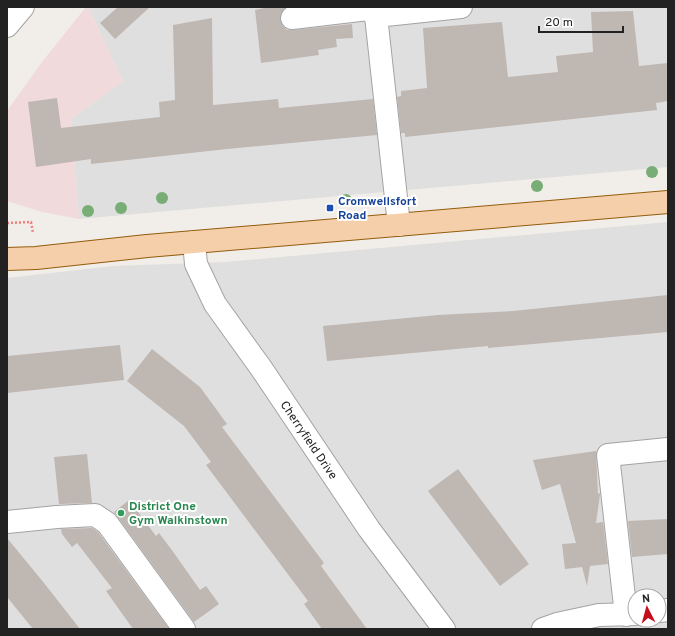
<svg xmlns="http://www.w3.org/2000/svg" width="675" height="636" font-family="Overpass,sans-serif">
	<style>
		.residential { fill: #e0dfdf; fill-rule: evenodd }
		.commercial { fill: #f0dadb }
		.building { fill: #bfb7b2 }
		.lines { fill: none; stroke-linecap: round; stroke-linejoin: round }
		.minor-casing { stroke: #a3a3a3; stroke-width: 24 }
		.major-casing { stroke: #935c0c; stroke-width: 24 }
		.path { stroke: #f07f7c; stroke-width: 2.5; stroke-dasharray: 2 2; stroke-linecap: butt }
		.minor { stroke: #fff; stroke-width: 22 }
		.major { stroke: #f5cfaa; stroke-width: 22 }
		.tree { fill: #78ae75 }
		.transit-dot { fill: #1a4fb4; stroke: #fff; stroke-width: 1.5 }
		.leisure-dot { fill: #2e9e5b; stroke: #fff; stroke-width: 1.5 }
		.labels { text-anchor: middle; stroke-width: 4; stroke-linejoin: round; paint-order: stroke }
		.transit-label { font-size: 12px; font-weight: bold; fill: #164399; stroke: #fff; text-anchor: start }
		.street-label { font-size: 12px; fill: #222; stroke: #fff }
		.leisure-label { font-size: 12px; font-weight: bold; fill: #27864d; stroke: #fff; text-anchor: start }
	</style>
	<rect width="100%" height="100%" fill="#f1eee9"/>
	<g class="residential">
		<path d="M88 7H668V167L79 219 71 119 123 81Z"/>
		<path d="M668 222V629H7V278L113 266 225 262ZM635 596H659V620H635Z"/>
	</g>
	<path class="commercial" d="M86 7H88L123 81 71 119 79 219 42 212 7 201V111L42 62Z"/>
	<g class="building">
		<path d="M118 7H150L115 39 100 23Z"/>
		<path d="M269 7H287L281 13 280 19 282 25 287 30H293L352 24 353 38 336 39 337 47 318 50 319 55 261 63 255 10Z"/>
		<path d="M633 11 639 66 668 63V101L656 103 657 110 405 137V133H401L397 97 401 96V91L427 88 423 28 502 22 508 77 558 72 556 56 593 52 591 12Z"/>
		<path d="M212 18 213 105 278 99 279 108 373 99 377 135 227 149 91 164V159L36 167 28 102 57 98 61 128 160 117 159 102 175 100 173 25Z"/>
		<path d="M668 295V332L488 348V346L327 361 323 326 438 315 513 311Z"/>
		<path d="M120 345 124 380 7 393V356Z"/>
		<path d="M152 349 200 387 227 424 222 427 324 563 321 566 367 629H322L304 604 308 601 206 465 211 462 184 426 127 381Z"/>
		<path d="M596 451 598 494 600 493V495L596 523 603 522 608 564 590 566 587 586 582 567 565 569 562 544 576 543 560 484 542 490 533 460Z"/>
		<path d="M87 454 92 503 59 504 54 457Z"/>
		<path d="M458 469 529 564 500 586 428 491Z"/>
		<path d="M129 500 156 536 159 533 174 553 200 590 206 586 219 604 194 622 114 512Z"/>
		<path d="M668 519V554L632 557 628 521Z"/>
		<path d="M92 528 98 532 169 629H133L106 591 112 588 77 543 72 547 62 534 61 529Z"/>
		<path d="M7 538 44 583 80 629H33L7 597Z"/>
	</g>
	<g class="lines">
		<g class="minor-casing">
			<g id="minor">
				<path d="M292 18 368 9 376 16"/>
				<path d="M7 26 23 7"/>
				<path d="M399 225 376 16 461 7"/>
				<path d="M194 242 196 264 215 304 261 368 369 529 444 629"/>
				<path d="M7 522 57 517 95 515 107 523 184 629"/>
				<path d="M659 611 668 610"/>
				<path d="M626 615 608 455 668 449"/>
				<path d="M543 629 557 624 599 615 635 614"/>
			</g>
		</g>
		<g class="major-casing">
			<path id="major" d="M7 259 36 258 147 246 668 202"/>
		</g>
		<path class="path" d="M7 223 31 222 33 233"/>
		<use href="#minor" class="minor"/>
		<use href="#major" class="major"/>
	</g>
	<g class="tree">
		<circle cx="652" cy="172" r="6"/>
		<circle cx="537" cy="186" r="6"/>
		<circle cx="162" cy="198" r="6"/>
		<circle cx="346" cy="200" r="6"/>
		<circle cx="121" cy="208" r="6"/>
		<circle cx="88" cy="211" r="6"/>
	</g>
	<rect class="transit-dot" x="326" y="204" width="8" height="8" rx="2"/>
	<circle class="leisure-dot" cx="121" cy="513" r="4"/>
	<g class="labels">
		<g class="transit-label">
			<text x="338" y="205">Cromwellsfort<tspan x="338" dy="14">Road</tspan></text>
		</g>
		<g class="street-label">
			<text transform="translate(309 440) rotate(56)" y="4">Cherryfield Drive</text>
		</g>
		<g class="leisure-label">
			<text x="129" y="510">District One<tspan x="129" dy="14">Gym Walkinstown</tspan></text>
		</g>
	</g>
	<rect width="675" height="636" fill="none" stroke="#222222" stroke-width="16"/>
	<g transform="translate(647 608) rotate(354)"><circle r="19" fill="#ffffff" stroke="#a7a7a7"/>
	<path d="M0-3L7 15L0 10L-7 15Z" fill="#c3101e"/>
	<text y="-6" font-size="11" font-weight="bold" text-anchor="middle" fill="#222222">N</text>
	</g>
	<path d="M539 26v6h84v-6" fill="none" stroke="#222222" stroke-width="2"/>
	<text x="545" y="26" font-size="12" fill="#222222" stroke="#ffffff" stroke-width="3" paint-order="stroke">20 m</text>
</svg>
